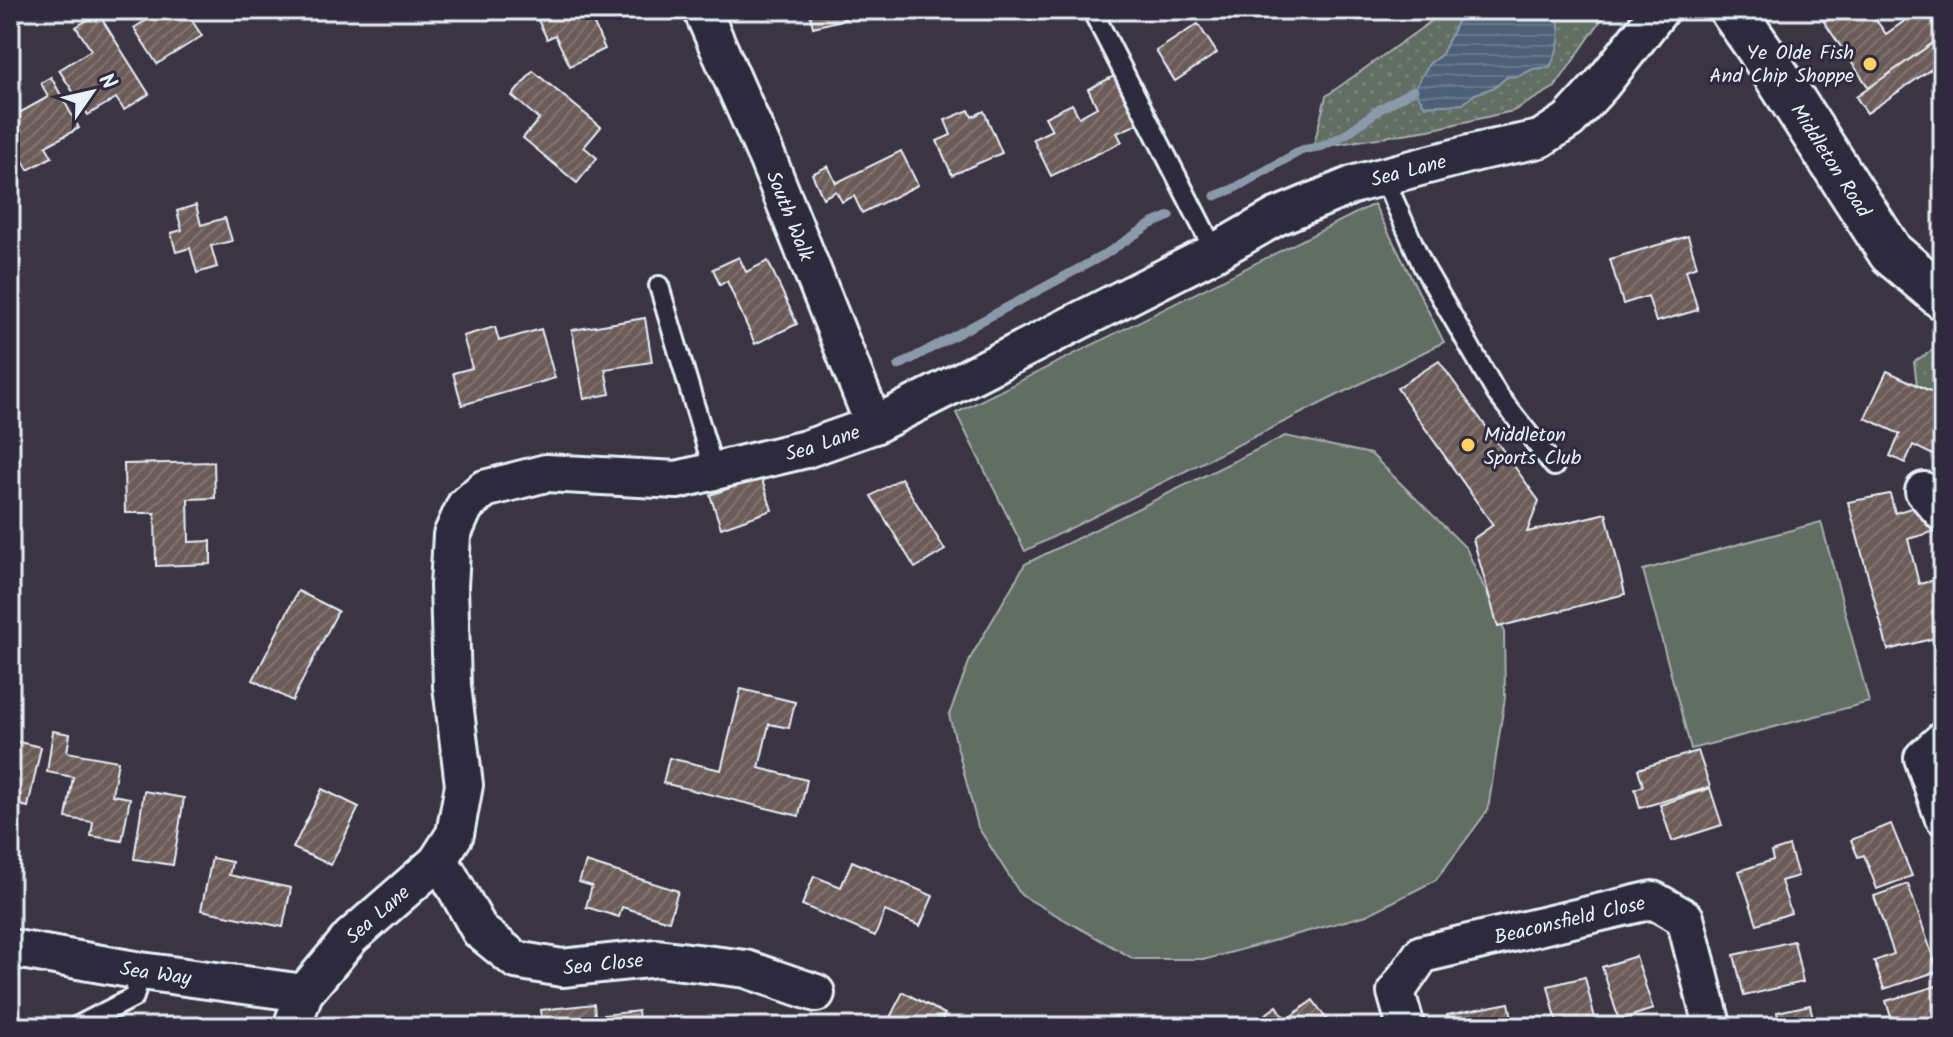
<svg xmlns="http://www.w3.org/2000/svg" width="1953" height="1037" font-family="Kalam,sans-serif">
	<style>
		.grass { fill: url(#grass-dots); stroke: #a5b0ae; stroke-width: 2 }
		.pitch { fill: #626e63; stroke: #a5b0ae; stroke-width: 2 }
		.water { fill: url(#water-rules); stroke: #8b9aab; stroke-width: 2 }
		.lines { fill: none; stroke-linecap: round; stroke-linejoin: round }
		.stream { stroke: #8b9aab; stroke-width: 9 }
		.building { fill: url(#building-hatch); stroke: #e8f1f8; stroke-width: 2 }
		.service-casing { stroke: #e8f1f8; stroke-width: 24 }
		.minor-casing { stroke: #e8f1f8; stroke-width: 42 }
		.secondary-casing { stroke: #e8f1f8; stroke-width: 50 }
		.service { stroke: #2f2a3d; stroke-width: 18 }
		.minor { stroke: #2f2a3d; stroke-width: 36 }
		.secondary { stroke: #2f2a3d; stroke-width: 44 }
		.poi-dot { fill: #ffd166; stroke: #2f2a3d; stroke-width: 3 }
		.labels { text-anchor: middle; stroke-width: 6; stroke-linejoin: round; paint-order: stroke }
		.poi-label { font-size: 20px; fill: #e8f1f8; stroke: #2f2a3d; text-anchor: end }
		.street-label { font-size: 20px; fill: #e8f1f8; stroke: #2f2a3d }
	</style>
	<defs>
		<pattern id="grass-dots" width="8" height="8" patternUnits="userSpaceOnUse" patternTransform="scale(2)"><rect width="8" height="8" fill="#626e63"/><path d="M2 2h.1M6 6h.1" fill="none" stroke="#78837a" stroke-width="1.8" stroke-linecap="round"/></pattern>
		<pattern id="water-rules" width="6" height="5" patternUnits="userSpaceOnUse" patternTransform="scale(2)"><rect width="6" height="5" fill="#4d6077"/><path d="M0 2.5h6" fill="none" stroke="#67778b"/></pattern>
		<pattern id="building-hatch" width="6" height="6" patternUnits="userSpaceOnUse" patternTransform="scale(2)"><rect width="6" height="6" fill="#6c5b59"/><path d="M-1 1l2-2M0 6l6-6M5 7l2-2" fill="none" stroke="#817372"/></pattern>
	</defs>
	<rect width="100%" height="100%" fill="#3b3443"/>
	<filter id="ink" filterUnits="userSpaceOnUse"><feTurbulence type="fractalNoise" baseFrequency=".0125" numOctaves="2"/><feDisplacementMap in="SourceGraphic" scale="16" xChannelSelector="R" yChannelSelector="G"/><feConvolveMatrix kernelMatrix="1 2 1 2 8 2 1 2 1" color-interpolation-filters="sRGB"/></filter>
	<g filter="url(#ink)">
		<g class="grass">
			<path d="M1447 10H1608L1555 87 1513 111 1429 130 1313 148 1326 96Z"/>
			<path d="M1943 333V397L1917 385 1914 362 1934 349Z"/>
		</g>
		<g class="pitch">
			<path d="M1374 204 1444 342 1025 551 956 413Z"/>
			<path d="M1285 436 1371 454 1466 548 1504 630 1505 697 1488 810 1436 880 1367 915 1207 959H1134L1021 895 978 827 949 715 971 657 1025 564Z"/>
			<path d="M1821 522 1869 702 1691 749 1643 570Z"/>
		</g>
		<path class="water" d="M1473 10H1556C1562 34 1561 44 1550 67L1533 69 1519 76 1507 77 1495 87 1475 94 1463 104 1425 106 1414 90 1429 64 1442 54 1457 22Z"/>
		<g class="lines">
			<g class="stream">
				<path d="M1215 196 1233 189 1302 150 1323 146 1346 134 1380 109 1414 90"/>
				<path d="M898 366 1104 255 1151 224 1170 216"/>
			</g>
		</g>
		<g class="building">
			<path d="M162 10H185L202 36 157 64 134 28Z"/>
			<path d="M533 10H609V11L592 20 605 49 570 66 555 35 547 39Z"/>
			<path d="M809 10H844L846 19 813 27Z"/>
			<path d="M1420 10H1442L1428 20Z"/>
			<path d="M1819 10H1869L1886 34 1920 10H1926L1943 36 1869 88 1818 13 1815 12Z"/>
			<path d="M98 13 149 94 124 110 116 98 88 115 59 70 91 50 76 27Z"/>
			<path d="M1198 24 1217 53 1175 81 1156 51Z"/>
			<path d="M1943 36V61L1867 113 1856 97Z"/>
			<path d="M533 71 601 127 584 147 597 158 577 183 523 138 539 119 512 96Z"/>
			<path d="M1116 75 1140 123 1117 133 1122 142 1051 176 1033 139 1052 130 1045 117 1072 104 1079 117 1097 107 1088 89Z"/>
			<path d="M51 77 79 128 46 146 52 157 28 170 10 137V118L48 97 41 83Z"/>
			<path d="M969 110 972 117 984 111 1002 153 952 175 937 141 951 135 945 120Z"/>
			<path d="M901 151 918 185 862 213 854 196 842 202 836 191 823 198 812 174 828 166 836 183Z"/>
			<path d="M196 205 201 225 225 218 232 241 211 246 217 267 197 273 190 248 176 252 171 233 182 230 177 211Z"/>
			<path d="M1688 236 1697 266 1686 270 1698 310 1656 322 1648 296 1623 304 1610 259Z"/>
			<path d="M739 257 746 272 768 261 797 324 755 344 727 281 720 285 713 269Z"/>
			<path d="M645 318 652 362 605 369 610 394 584 399 572 330Z"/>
			<path d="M495 327 499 341 541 329 555 378 462 405 453 373 472 368 463 336Z"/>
			<path d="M1439 361 1539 501 1527 532 1606 513 1625 594 1498 627 1473 539 1493 525 1397 388Z"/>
			<path d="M1887 371 1943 397V460L1913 445 1905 463 1890 456 1900 434 1865 418Z"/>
			<path d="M214 462 215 498 188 499 189 542 211 541V564L156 566 155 513H125L124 464Z"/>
			<path d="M761 477 772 510 721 528 710 495Z"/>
			<path d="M901 478 945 550 915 568 871 496Z"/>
			<path d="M1890 494 1895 513 1924 504 1932 532 1908 539 1919 584 1943 578V608L1932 611 1939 637 1888 650 1848 502Z"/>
			<path d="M298 591 338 611 292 701 253 680Z"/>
			<path d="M741 689 795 702 789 728 769 724 759 768 807 780 799 816 663 783 669 758 721 770Z"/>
			<path d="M53 731 70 734 67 752 118 761 112 795 130 798 122 841 91 836 93 822 66 818 73 777 47 772Z"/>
			<path d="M10 740 41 747 28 807 10 803Z"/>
			<path d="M1698 751 1710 787 1640 808 1635 789 1643 786 1638 769Z"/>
			<path d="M1710 788 1722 825 1672 841 1660 805Z"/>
			<path d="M322 789 359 807 331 865 293 848Z"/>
			<path d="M144 791 184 798 173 865 134 859Z"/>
			<path d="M1891 824 1912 876 1877 889 1864 855 1858 857 1851 840Z"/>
			<path d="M1789 846 1798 876 1781 881 1791 913 1757 924 1739 871 1773 860 1771 852Z"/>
			<path d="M212 858 232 862 229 875 291 888 283 927 201 910Z"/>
			<path d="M852 861 933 896 920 926 885 911 875 936 802 905 814 876 841 887Z"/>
			<path d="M586 862 678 891 669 921 622 907 619 917 586 907 592 886 579 882Z"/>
			<path d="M1908 884 1938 971 1884 989 1874 961 1894 954 1874 896Z"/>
			<path d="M1794 941 1803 982 1744 996 1734 955Z"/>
			<path d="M1636 956 1653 1009 1619 1020 1602 967Z"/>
			<path d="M1585 977 1597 1027H1558L1548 986Z"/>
			<path d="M1943 984V1014H1941L1943 1027H1908L1906 1021 1893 1024 1886 1001Z"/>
			<path d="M903 992 945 1014 938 1027H885Z"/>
			<path d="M1313 1000 1332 1027H1252L1251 1025 1277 1006 1286 1020Z"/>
			<path d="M1509 1003 1514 1027H1450L1447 1015Z"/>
			<path d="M594 1004 595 1016 638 1011 639 1023 652 1022 653 1027H543L541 1010Z"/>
			<path d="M1810 1005 1815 1027H1780L1777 1012Z"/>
		</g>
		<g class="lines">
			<g class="service-casing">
				<g id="service">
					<path d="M1092 10 1215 252"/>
					<path d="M1383 176 1423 266 1497 394 1554 466"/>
					<path d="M659 286 714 471"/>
					<path d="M76 1027 134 997 141 971"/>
				</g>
			</g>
			<g class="minor-casing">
				<g id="minor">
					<path id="s1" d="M702 10 768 160 874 425"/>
					<path d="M1924 491 1943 513"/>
					<path d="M1943 740 1923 758 1943 816"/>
					<path id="s2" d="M437 862 448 874 480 931 516 960 562 968 657 958 746 969 816 993"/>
					<path id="s3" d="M10 948 141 971 304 993"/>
					<path id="s4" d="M292 1027 304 993 351 937 437 862 455 834 464 785 452 686 449 586 452 535 465 506 484 489 546 473 677 480 806 449 874 425 1215 252 1276 217 1355 184 1481 151 1540 139 1569 120 1602 84 1660 10"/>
					<path id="s5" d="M1406 1027 1396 992 1422 954 1653 900 1685 918 1712 1025"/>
				</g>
			</g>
			<g class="secondary-casing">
				<g id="secondary">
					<path id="s6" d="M1732 10 1760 50 1891 253 1943 297"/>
				</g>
			</g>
			<use href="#service" class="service"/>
			<use href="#minor" class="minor"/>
			<use href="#secondary" class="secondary"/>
		</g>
	</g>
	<g class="poi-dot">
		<circle cx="1870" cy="64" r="8"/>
		<circle cx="1468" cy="445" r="8"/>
	</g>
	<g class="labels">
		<g class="poi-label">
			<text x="1854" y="59">Ye Olde Fish<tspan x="1854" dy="23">And Chip Shoppe</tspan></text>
			<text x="1484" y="441" text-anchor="start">Middleton<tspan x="1484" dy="23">Sports Club</tspan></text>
		</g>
		<g class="street-label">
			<text dy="7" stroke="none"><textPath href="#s6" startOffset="180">Middleton Road</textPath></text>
			<text dy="7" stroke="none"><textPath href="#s4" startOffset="1608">Sea Lane</textPath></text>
			<text dy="7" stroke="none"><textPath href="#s1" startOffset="224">South Walk</textPath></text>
			<text dy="7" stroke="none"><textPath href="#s4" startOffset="960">Sea Lane</textPath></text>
			<text dy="7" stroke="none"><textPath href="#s4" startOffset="144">Sea Lane</textPath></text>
			<text dy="7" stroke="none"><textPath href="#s5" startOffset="234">Beaconsfield Close</textPath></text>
			<text dy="7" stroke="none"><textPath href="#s2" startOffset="216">Sea Close</textPath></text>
			<text dy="7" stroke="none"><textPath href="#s3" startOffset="148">Sea Way</textPath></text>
		</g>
	</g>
	<rect width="1953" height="1037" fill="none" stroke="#2f2a3d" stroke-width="40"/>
	<rect x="20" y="20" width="1913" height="997" fill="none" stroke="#e8f1f8" stroke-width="3" filter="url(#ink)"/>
	<g transform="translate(92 92) rotate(56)" stroke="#2f2a3d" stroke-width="6" paint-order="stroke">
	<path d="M0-6L14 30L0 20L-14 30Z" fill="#e8f1f8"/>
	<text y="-12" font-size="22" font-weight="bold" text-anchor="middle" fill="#e8f1f8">N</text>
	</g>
</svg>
